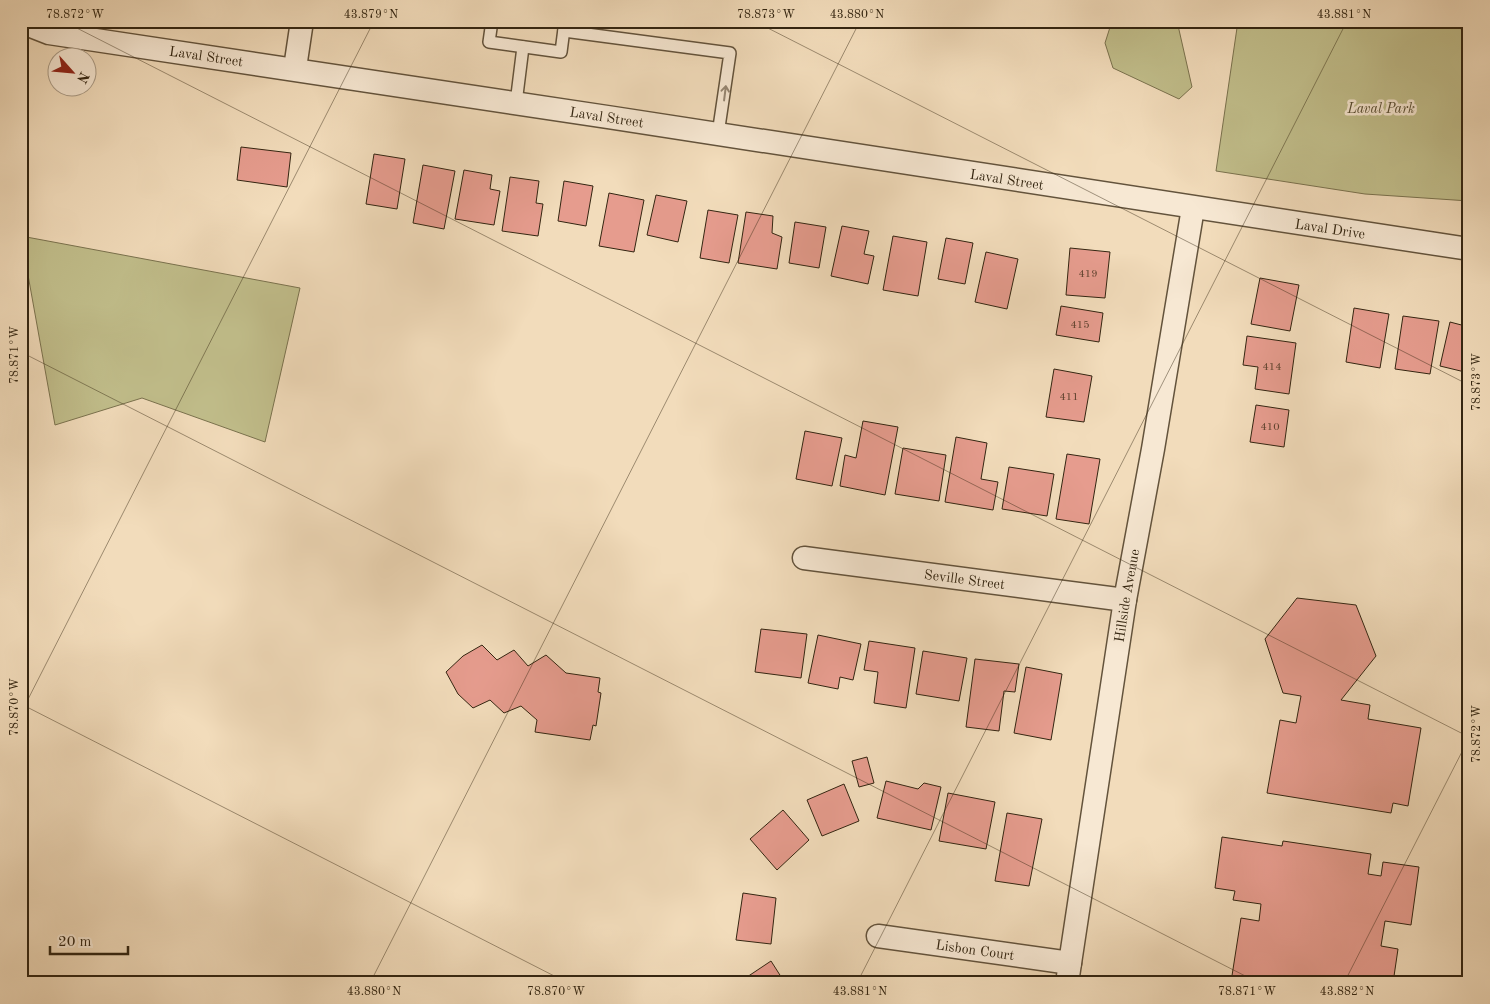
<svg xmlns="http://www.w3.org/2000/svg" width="1490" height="1004" font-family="'Old Standard TT',serif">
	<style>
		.green { fill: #c1be8b; stroke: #7a724e }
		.building { fill: #e69c8e; stroke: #332511 }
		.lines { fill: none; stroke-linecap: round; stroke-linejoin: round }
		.lane-casing { stroke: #63533c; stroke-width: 14 }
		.street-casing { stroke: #63533c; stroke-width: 25 }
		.lane { stroke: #f7e8d3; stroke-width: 11 }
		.street { stroke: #f7e8d3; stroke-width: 22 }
		.oneway { stroke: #958672 }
		.ticks { fill: none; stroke: #332511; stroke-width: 1; stroke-opacity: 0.45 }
		.labels { text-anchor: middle; stroke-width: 5; stroke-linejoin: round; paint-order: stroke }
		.number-label { font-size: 11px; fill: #604330 }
		.street-label { font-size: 14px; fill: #332511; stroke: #f7e8d3 }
		.park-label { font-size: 14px; font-style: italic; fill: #564b30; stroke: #f7e8d3 }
		.neatline { fill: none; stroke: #332511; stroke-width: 2 }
		.ticks-label { font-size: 12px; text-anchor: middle; fill: #332511 }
	</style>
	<rect width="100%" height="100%" fill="#f2dcbb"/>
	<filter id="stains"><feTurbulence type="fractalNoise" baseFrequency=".004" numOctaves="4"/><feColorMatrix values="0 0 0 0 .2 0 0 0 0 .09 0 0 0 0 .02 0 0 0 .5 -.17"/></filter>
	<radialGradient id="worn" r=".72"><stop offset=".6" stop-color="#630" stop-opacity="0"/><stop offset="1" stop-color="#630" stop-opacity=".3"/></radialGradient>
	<g class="green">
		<path d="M1112 21H1177L1192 87 1179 99 1113 68 1105 43Z"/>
		<path d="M1238 21H1469V201L1365 194 1216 171Z"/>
		<path d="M21 236 300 288 265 442 142 398 55 425Z"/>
	</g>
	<g class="building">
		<path d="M389 21H426L425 27Z"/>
		<path d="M241 147 291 153 287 187 237 180Z"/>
		<path d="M374 154 405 159 397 209 366 204Z"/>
		<path d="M423 165 455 171 444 229 413 223Z"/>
		<path d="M464 170 492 175 490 189 500 191 494 225 455 219Z"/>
		<path d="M510 177 539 181 536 203 543 204 538 236 502 231Z"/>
		<path d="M564 181 593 186 586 226 558 221Z"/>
		<path d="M609 193 644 200 634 252 599 246Z"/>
		<path d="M656 195 687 201 678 242 647 235Z"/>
		<path d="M708 210 738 215 729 263 700 258Z"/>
		<path d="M746 212 773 216 772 233 782 237 777 269 738 263Z"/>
		<path d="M795 222 826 227 819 268 789 263Z"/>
		<path d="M842 226 869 231 864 254 874 256 868 284 831 276Z"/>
		<path d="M893 236 927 242 918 296 883 290Z"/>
		<path d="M946 238 973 243 965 284 938 279Z"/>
		<path d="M1070 248 1110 252 1105 298 1066 295Z"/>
		<path d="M986 252 1018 259 1007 309 975 302Z"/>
		<path d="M1260 278 1299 285 1290 331 1251 324Z"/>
		<path d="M1061 306 1103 313 1099 342 1056 335Z"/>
		<path d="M1354 308 1389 314 1380 368 1346 362Z"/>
		<path d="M1403 316 1439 321 1430 374 1395 369Z"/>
		<path d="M1450 322 1469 327V373L1440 366Z"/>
		<path d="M1247 336 1296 343 1289 394 1255 389 1258 367 1243 365Z"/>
		<path d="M1054 369 1092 376 1084 422 1046 417Z"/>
		<path d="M1256 405 1289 410 1284 447 1250 442Z"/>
		<path d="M863 421 898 427 885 495 840 486 845 455 856 458Z"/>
		<path d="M805 431 842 438 832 486 796 479Z"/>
		<path d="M956 437 987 443 981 479 998 482 993 510 945 502Z"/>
		<path d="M903 448 946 455 939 501 895 494Z"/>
		<path d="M1067 454 1100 459 1089 524 1056 519Z"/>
		<path d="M1009 467 1054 474 1047 516 1002 509Z"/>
		<path d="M1297 598 1356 605 1376 656 1341 700 1370 705 1368 719 1421 728 1408 806 1393 803 1391 813 1267 793 1280 720 1296 723 1301 696 1283 693 1265 639Z"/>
		<path d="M761 629 807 634 801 678 755 672Z"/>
		<path d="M818 635 861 644 853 680 840 677 838 689 808 683Z"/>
		<path d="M869 641 915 648 906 708 874 703 878 672 864 670Z"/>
		<path d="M482 645 497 660 514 650 528 666 546 655 566 673 600 678 598 692 601 693 596 726 593 725 590 740 535 732 537 720 521 706 504 713 490 700 473 708 458 694 446 672 463 656Z"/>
		<path d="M923 651 967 658 959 701 916 694Z"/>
		<path d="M975 659 1019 664 1015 692 1004 691 999 731 966 727Z"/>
		<path d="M1026 667 1062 674 1051 740 1014 733Z"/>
		<path d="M867 757 874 783 859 787 852 761Z"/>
		<path d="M886 781 918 789 924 783 941 787 931 830 877 818Z"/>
		<path d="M844 784 859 821 822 836 807 800Z"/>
		<path d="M948 793 995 802 986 849 939 841Z"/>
		<path d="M783 810 809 840 777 870 750 839Z"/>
		<path d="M1007 813 1042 819 1029 886 995 881Z"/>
		<path d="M1222 837 1282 846 1283 841 1371 854 1368 874 1381 876 1383 862 1419 867 1411 925 1385 921 1381 946 1398 949 1393 983 1231 982 1241 918 1259 921 1261 904 1233 900 1235 891 1215 888Z"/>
		<path d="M743 893 776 898 771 944 736 940Z"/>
		<path d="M771 961 785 983H738Z"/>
	</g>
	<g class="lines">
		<g class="lane-casing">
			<g id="lane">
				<path d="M492 21 489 42 561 52 565 21"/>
				<path d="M564 31 730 53 718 134"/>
				<path d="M516 103 523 47"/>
			</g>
		</g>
		<g class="street-casing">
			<g id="street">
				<path id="s1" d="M21 22 49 33C523 101 995 180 1469 249"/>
				<path d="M295 68 302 21"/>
				<path id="s2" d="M804 558 1125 600"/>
				<path id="s3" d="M878 936 1070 963"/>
				<path id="s4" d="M1067 983 1125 600 1153 449 1193 208"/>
			</g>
		</g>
		<use href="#lane" class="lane"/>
		<use href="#street" class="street"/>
	</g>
	<defs><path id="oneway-shaft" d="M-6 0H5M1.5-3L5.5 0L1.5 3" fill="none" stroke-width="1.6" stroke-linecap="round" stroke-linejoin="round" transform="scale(1.25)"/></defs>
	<use class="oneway" href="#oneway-shaft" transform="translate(725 93) rotate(-83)"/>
	<path class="ticks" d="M63 21 1469 737M754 21 1469 385M1445 21 1469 33M21 352 1259 983M21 704 568 983M21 713 374 21M370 983 860 21M857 983 1347 21M1344 983 1469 738"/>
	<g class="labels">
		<g class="number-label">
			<text x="1088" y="277">419</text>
			<text x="1080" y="328">415</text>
			<text x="1272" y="370">414</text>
			<text x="1069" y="400">411</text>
			<text x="1270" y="430">410</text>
		</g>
		<g class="street-label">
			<text dy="5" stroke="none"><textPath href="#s1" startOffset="189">Laval Street</textPath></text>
			<text dy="5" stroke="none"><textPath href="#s1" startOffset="594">Laval Street</textPath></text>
			<text dy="5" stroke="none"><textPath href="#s1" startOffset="999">Laval Street</textPath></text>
			<text dy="5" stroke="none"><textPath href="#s1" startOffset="1326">Laval Drive</textPath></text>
			<text dy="5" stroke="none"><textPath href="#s2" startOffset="162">Seville Street</textPath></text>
			<text dy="5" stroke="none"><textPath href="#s4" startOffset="392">Hillside Avenue</textPath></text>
			<text dy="5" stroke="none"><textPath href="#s3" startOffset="98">Lisbon Court</textPath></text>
		</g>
		<g class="park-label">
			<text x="1381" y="113">Laval Park</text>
		</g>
	</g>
	<rect width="1490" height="1004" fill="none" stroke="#f2dcbb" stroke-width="55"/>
	<g transform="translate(72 72) rotate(117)"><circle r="24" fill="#f7e8d3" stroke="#a99a85"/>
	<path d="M0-4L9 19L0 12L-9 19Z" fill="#8f2418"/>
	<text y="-8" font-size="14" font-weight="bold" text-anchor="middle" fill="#332511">N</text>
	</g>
	<path d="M50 946v8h78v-8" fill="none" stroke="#332511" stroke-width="2.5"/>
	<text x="58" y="946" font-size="15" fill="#332511" stroke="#f7e8d3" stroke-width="4" paint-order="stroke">20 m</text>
	<rect x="28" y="28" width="1434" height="948" class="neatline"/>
	<g class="ticks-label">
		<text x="75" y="18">78.872°W</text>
		<text x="371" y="18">43.879°N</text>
		<text x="766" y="18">78.873°W</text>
		<text x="857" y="18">43.880°N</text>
		<text x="1344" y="18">43.881°N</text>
		<text transform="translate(14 355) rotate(-90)" y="4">78.871°W</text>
		<text transform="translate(1476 382) rotate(-90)" y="4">78.873°W</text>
		<text transform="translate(14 707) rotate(-90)" y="4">78.870°W</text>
		<text transform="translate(1476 734) rotate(-90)" y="4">78.872°W</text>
		<text x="374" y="995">43.880°N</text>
		<text x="556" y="995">78.870°W</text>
		<text x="860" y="995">43.881°N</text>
		<text x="1247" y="995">78.871°W</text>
		<text x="1347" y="995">43.882°N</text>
	</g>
	<rect width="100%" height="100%" filter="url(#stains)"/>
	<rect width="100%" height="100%" fill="url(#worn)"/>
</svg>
